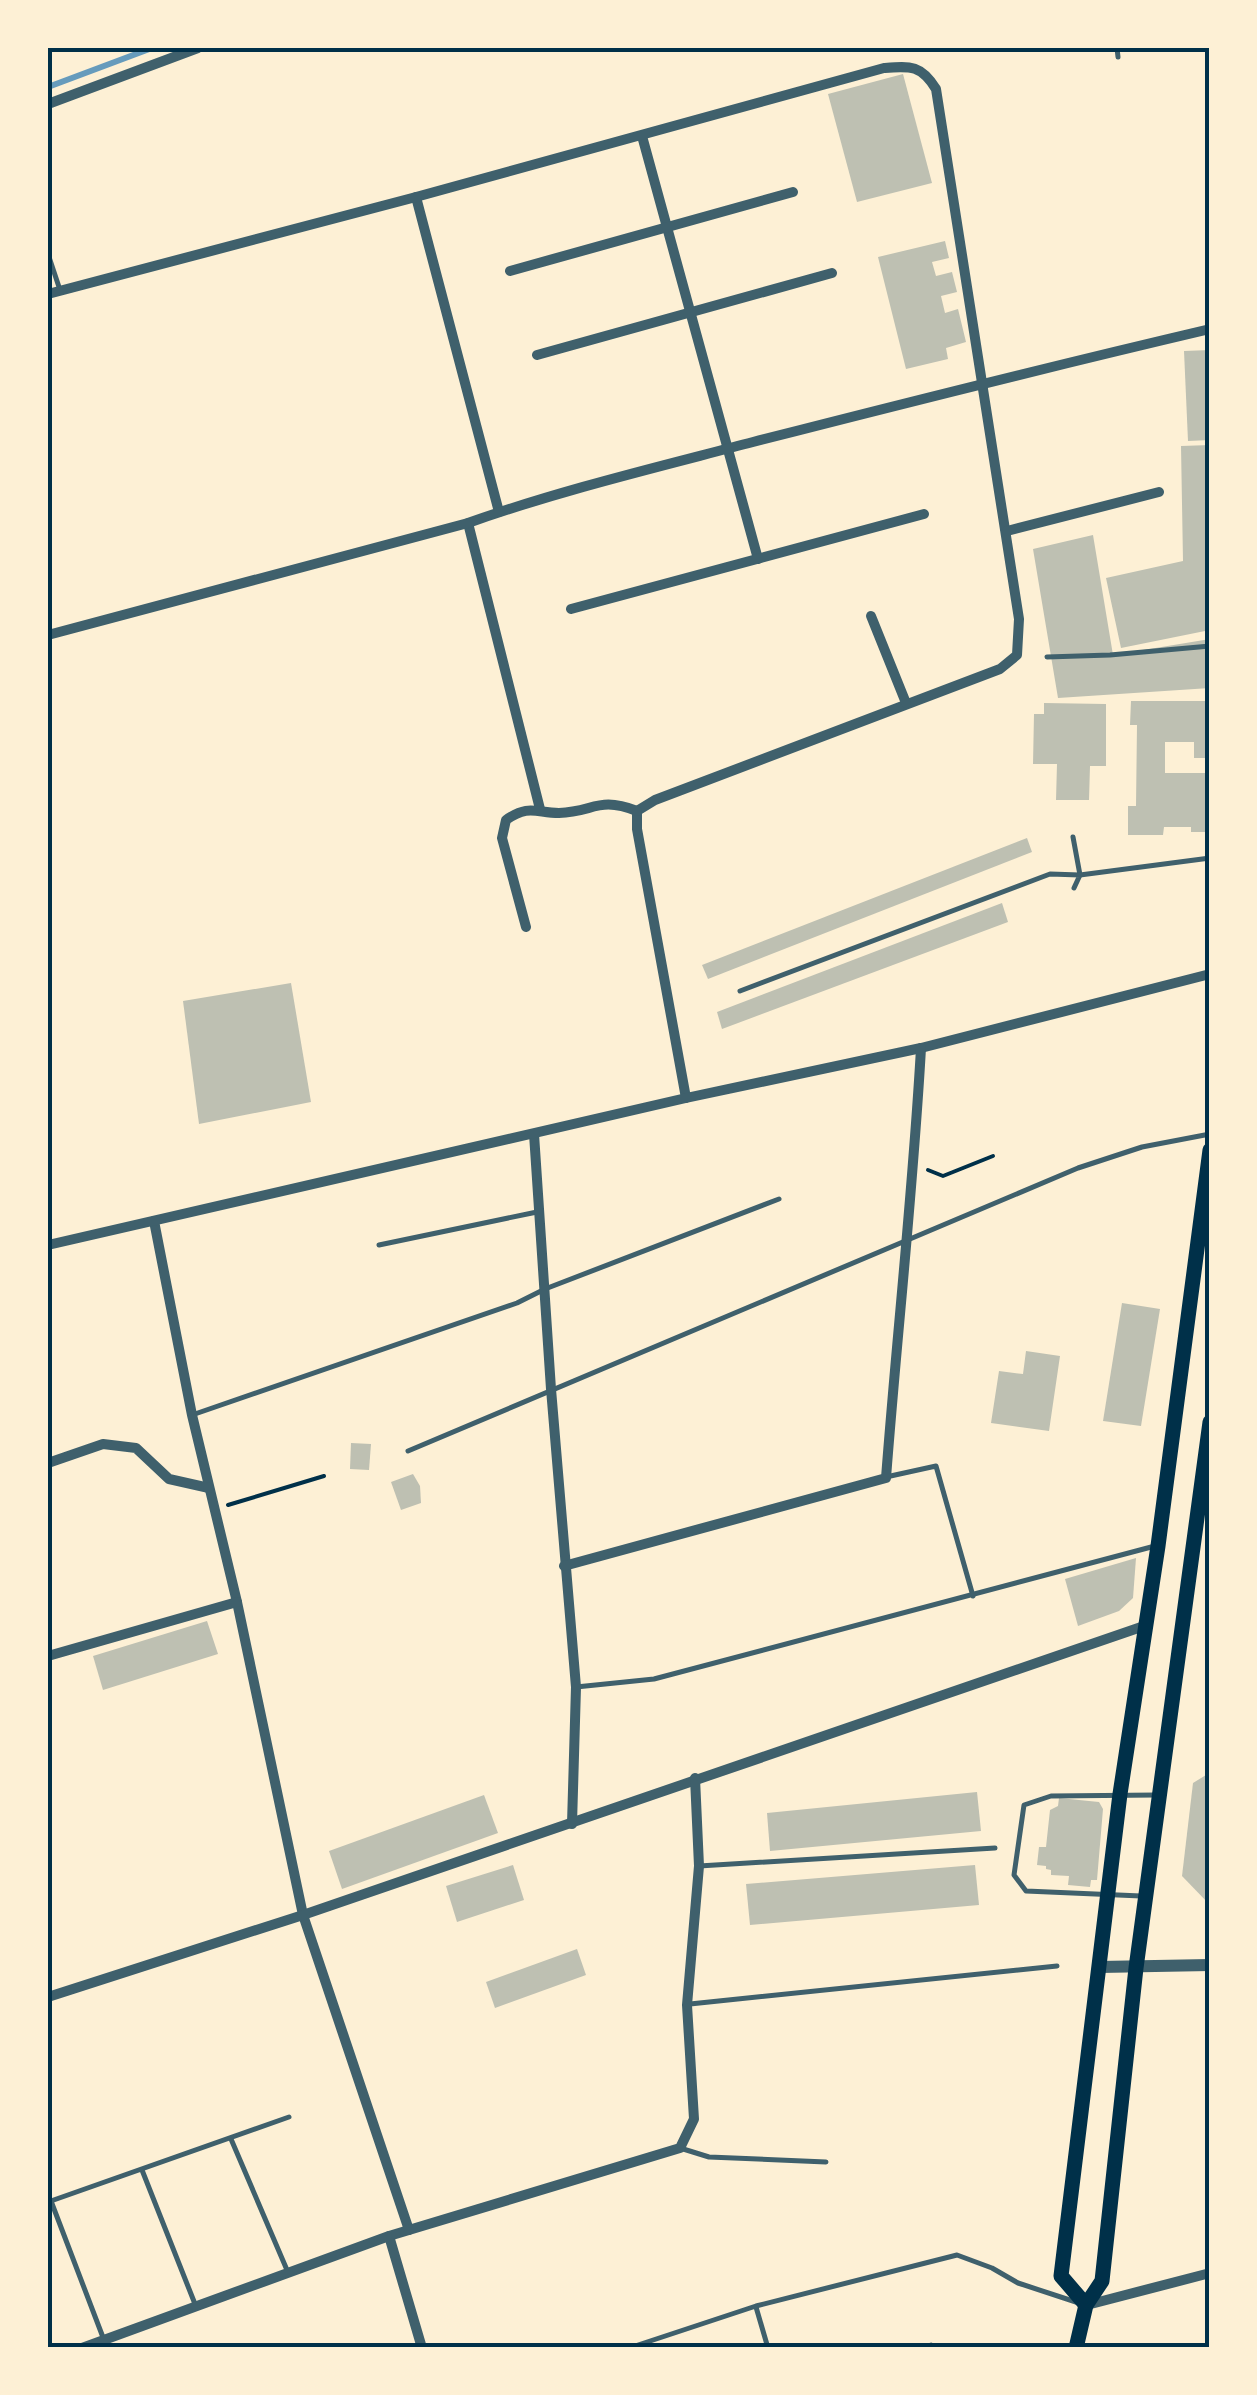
<svg xmlns="http://www.w3.org/2000/svg" width="1257" height="2395" font-family="Overpass,sans-serif">
	<style>
		.lines { fill: none; stroke-linecap: round; stroke-linejoin: round }
		.stream { stroke: #669bbc; stroke-width: 6 }
		.building { fill: #bec0b2 }
		.path { stroke: #003049; stroke-width: 4 }
		.service { stroke: #3f606c; stroke-width: 5 }
		.minor { stroke: #3f606c; stroke-width: 10 }
		.tertiary { stroke: #3f606c; stroke-width: 12 }
		.primary { stroke: #003049; stroke-width: 15 }
		.neatline { fill: none; stroke: #003049; stroke-width: 4 }
	</style>
	<rect width="100%" height="100%" fill="#fdf0d5"/>
	<g class="lines">
		<path class="stream" d="M48 87 152 48"/>
	</g>
	<g class="building">
		<path d="M903 74 932 183 857 202 828 94Z"/>
		<path d="M945 241 949 258 932 262 936 276 952 272 957 292 941 296 945 313 958 309 966 342 946 348 948 359 906 369 878 257Z"/>
		<path d="M1210 350V440L1188 441 1184 351Z"/>
		<path d="M1210 445V630L1121 648 1106 578 1183 561 1181 446Z"/>
		<path d="M1093 535 1113 655 1210 639V688L1058 698 1033 549Z"/>
		<path d="M1131 701H1210V758H1194V742H1165V773H1210V832H1191V827H1164L1163 835H1128V806H1136L1137 725H1130Z"/>
		<path d="M1044 703 1106 704V766H1090L1089 800H1056L1057 764H1033L1034 714H1044Z"/>
		<path d="M1027 838 1032 852 708 979 702 965Z"/>
		<path d="M1002 903 1008 922 722 1029 717 1012Z"/>
		<path d="M291 983 311 1102 199 1124 183 1001Z"/>
		<path d="M1122 1303 1160 1309 1141 1426 1103 1421Z"/>
		<path d="M1026 1351 1060 1356 1049 1431 991 1423 999 1371 1023 1374Z"/>
		<path d="M351 1443 371 1444 369 1470 350 1469Z"/>
		<path d="M413 1474 420 1486 421 1503 401 1510 391 1482Z"/>
		<path d="M1136 1558 1133 1598 1119 1611 1078 1626 1065 1579Z"/>
		<path d="M207 1621 218 1654 103 1690 93 1656Z"/>
		<path d="M1206 1775H1210V1905L1182 1876 1193 1783Z"/>
		<path d="M977 1792 981 1831 770 1851 767 1813Z"/>
		<path d="M484 1795 498 1833 342 1889 329 1851Z"/>
		<path d="M1059 1798 1099 1802 1103 1809 1097 1880H1091L1090 1887 1068 1885 1069 1876 1051 1875V1870L1046 1869V1866L1037 1865 1039 1847H1046L1050 1810 1058 1806Z"/>
		<path d="M513 1865 524 1900 457 1922 446 1886Z"/>
		<path d="M975 1865 979 1905 750 1925 746 1884Z"/>
		<path d="M577 1949 586 1975 495 2008 486 1982Z"/>
	</g>
	<g class="lines">
		<g class="path">
			<path d="M928 1170 943 1176 993 1156"/>
			<path d="M228 1505 324 1476"/>
		</g>
		<g class="service">
			<path d="M1117 48 1118 57"/>
			<path d="M48 254 60 290"/>
			<path d="M1047 657 1110 655 1210 646"/>
			<path d="M1073 837 1080 875 1210 858"/>
			<path d="M740 991 1050 874 1080 875 1074 888"/>
			<path d="M379 1245 537 1212"/>
			<path d="M192 1415 517 1303 545 1289 779 1199"/>
			<path d="M408 1451 1078 1168 1142 1147 1210 1134"/>
			<path d="M886 1477 936 1466 973 1596"/>
			<path d="M576 1687 654 1679 1155 1546"/>
			<path d="M699 1866 995 1848"/>
			<path d="M1141 1896 1026 1891 1014 1875 1024 1805 1051 1796 1156 1795"/>
			<path d="M690 2004 1057 1966"/>
			<path d="M231 2139 287 2270"/>
			<path d="M680 2148 709 2157 826 2162"/>
			<path d="M142 2170 195 2304"/>
			<path d="M51 2201 104 2340"/>
			<path d="M48 2202 289 2117"/>
			<path d="M756 2307 768 2348"/>
			<path d="M629 2348 756 2306 957 2255 992 2268 1018 2283 1079 2303"/>
			<path d="M922 2348 931 2345"/>
		</g>
		<g class="minor">
			<path d="M48 104 198 48"/>
			<path d="M642 136 758 559"/>
			<path d="M416 197 499 512"/>
			<path d="M510 271 793 192"/>
			<path d="M48 294 416 197 884 68C911 66 921 65 936 89L1019 619 1017 655 1000 669 655 800 637 811V829L686 1098"/>
			<path d="M537 355 832 273"/>
			<path d="M468 523 540 809"/>
			<path d="M1007 531 1159 492"/>
			<path d="M571 609 924 514"/>
			<path d="M871 616 906 703"/>
			<path d="M48 635 468 523C561 490 658 467 753 442 905 403 1057 365 1210 329"/>
			<path d="M526 927 502 838 506 820C529 804 536 813 559 813 594 812 598 796 637 811"/>
			<path d="M534 1134 551 1389 576 1687 572 1824"/>
			<path d="M154 1221 192 1415 237 1602 303 1915 409 2230"/>
			<path d="M48 1245 686 1098 921 1048 1210 974"/>
			<path d="M48 1463 103 1444 136 1448 169 1479 209 1488"/>
			<path d="M564 1566 886 1478C897 1334 913 1191 921 1048"/>
			<path d="M48 1656 237 1602"/>
			<path d="M48 1997 303 1915 1147 1625"/>
			<path d="M389 2236 422 2348"/>
			<path d="M1087 2305 1210 2273"/>
			<path d="M82 2348 389 2236 680 2148 694 2119 687 2005 699 1866 695 1778"/>
		</g>
		<path class="tertiary" d="M1100 1967 1210 1965"/>
		<g class="primary">
			<path d="M1086 2305 1061 2276 1120 1794 1158 1546 1210 1150"/>
			<path d="M1076 2348 1086 2305 1102 2281 1136 1968 1210 1422"/>
		</g>
	</g>
	<rect width="1257" height="2395" fill="none" stroke="#fdf0d5" stroke-width="100"/>
	<rect x="50" y="50" width="1157" height="2295" class="neatline"/>
</svg>
